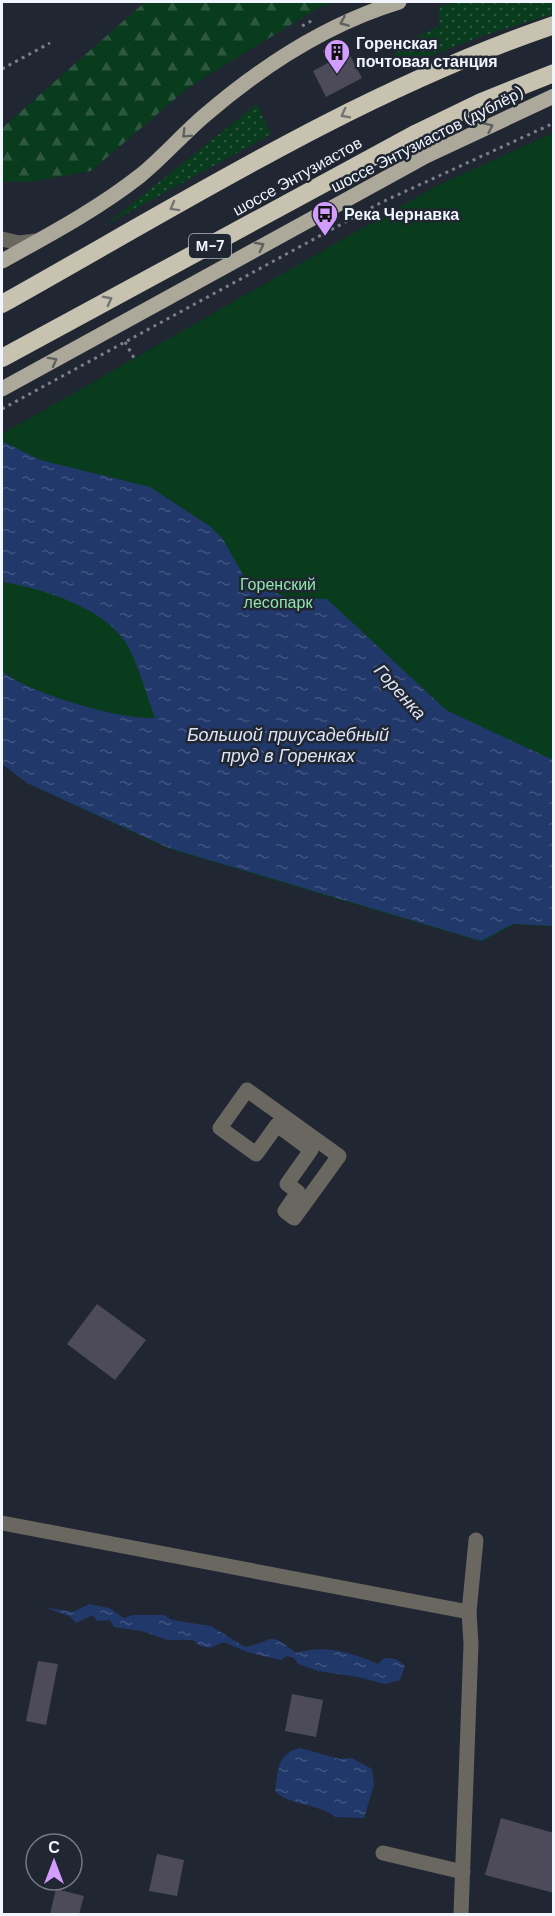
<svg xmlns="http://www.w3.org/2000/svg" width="555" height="1916" font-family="'DM Sans',sans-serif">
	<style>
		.grass { fill: url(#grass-dots) }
		.forest { fill: url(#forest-firs) }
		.green { fill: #093b1d }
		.water { fill: url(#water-ripples) }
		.building { fill: #4d4b5a }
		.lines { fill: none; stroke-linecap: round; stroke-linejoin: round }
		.path { stroke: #7a7f89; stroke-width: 3; stroke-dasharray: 3 4.5; stroke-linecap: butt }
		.minor { stroke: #696760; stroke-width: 15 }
		.major { stroke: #ada99a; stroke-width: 15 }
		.highway { stroke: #c8c3b1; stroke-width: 18 }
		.oneway { stroke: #5f6161 }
		.oneway2 { stroke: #747472 }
		.labels { text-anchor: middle; stroke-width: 5; stroke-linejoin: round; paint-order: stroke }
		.shield { fill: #202632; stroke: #b2b7c0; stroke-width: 1.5 }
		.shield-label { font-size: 15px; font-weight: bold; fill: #f1f5fd }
		.poi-label { font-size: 16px; font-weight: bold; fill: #f1f5fd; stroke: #202632; text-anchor: start }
		.street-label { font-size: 16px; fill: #f1f5fd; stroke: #202632 }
		.park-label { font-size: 16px; fill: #8ee6a7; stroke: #202632 }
		.water-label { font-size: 18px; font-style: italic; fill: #dce4f5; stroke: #202632 }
	</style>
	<defs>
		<pattern id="grass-dots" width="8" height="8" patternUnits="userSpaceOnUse" patternTransform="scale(1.5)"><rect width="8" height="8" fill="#093b1d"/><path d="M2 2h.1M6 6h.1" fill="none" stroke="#2d583f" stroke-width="1.8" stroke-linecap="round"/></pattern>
		<pattern id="forest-firs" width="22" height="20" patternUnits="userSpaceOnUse" patternTransform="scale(1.5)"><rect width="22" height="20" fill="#093b1d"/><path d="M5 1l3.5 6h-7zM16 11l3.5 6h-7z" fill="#2d583f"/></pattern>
		<pattern id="water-ripples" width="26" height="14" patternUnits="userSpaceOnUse" patternTransform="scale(1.5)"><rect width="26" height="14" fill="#21386a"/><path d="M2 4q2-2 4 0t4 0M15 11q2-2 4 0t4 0" fill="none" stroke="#425580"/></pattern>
	</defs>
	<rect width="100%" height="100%" fill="#202632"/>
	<g class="grass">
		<path d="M460 2H553V14L479 37 400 68 394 48 439 26V6Z"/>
		<path d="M257 104 271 134 104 226Z"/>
	</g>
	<path class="forest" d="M145 2H335L320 7 189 87 91 171 30 182H2V128Z"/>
	<path class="green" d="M553 133V927L515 924 482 942 169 849 29 784 2 764V434L436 186Z"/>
	<g class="water">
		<path d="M2 441 40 460 150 487 211 527 222 538 246 580 286 597 327 599 446 710 553 760V926L513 924 481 941 169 848 27 783 2 764V671C27 693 121 720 155 718 147 696 140 670 129 648 109 609 42 588 2 582Z"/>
		<path d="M89 1604 109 1608 124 1618 133 1615H164L172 1620 211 1626 245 1647C277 1641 265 1629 296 1653 325 1644 351 1652 378 1664L384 1658 396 1659 405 1666 400 1680 385 1684 358 1677 318 1671 298 1664 294 1658 287 1656 281 1660 247 1652 224 1642 210 1648 200 1646 193 1640H167L142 1631 114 1627 110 1620 97 1621 93 1615 76 1623 71 1617 44 1607 73 1612Z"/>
		<path d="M300 1748 340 1759 352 1758 372 1769 374 1785 364 1818 335 1817C319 1803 291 1807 275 1791 278 1771 278 1752 300 1748Z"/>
	</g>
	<g class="building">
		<path d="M348 52 362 78 326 97 313 71Z"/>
		<path d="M97 1304 146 1340 115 1380 67 1344Z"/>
		<path d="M38 1661 58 1664 46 1725 26 1721Z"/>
		<path d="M292 1694 323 1700 316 1737 285 1731Z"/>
		<path d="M501 1818 554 1833V1893L485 1875Z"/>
		<path d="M157 1854 184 1860 177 1896 149 1891Z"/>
		<path d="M56 1889 84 1896 79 1914H50Z"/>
	</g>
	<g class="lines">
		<g class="path">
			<path d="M302 26 315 19"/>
			<path d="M324 50 331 62"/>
			<path d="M2 69 50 43"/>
			<path d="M125 342 134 358"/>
			<path d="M2 409 382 202 554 123"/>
		</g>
		<g class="minor">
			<path d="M2 239 19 243 36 241"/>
			<path d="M247 1090 339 1156 294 1218 285 1211 298 1192 287 1184 311 1150 277 1125 256 1154 220 1128Z"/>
			<path d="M2 1523 469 1612"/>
			<path d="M383 1853 463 1872"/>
			<path d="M461 1914 471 1644 469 1612 476 1540"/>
		</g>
		<g class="major">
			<path d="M2 261C49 235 98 209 141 175 163 157 182 135 204 116 262 66 326 24 399 2"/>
			<path d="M2 389 426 156 554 96"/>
		</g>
		<g class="highway">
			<path d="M2 304C181 204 358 92 554 25"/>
			<path d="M2 358 417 133 481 102 554 73"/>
		</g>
	</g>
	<defs><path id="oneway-chevron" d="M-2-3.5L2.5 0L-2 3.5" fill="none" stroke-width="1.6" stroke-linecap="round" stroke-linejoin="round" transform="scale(1.5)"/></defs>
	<g class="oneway">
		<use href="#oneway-chevron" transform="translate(344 22) rotate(157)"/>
		<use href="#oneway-chevron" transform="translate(489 127) rotate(-25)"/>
		<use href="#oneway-chevron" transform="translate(186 134) rotate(135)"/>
		<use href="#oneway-chevron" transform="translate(260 246) rotate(-28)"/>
		<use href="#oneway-chevron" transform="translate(53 361) rotate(-29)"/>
	</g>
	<g class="oneway2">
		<use href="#oneway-chevron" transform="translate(345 114) rotate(153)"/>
		<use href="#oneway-chevron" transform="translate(174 207) rotate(151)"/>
		<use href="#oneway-chevron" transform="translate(108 300) rotate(-28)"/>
	</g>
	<defs>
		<g id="building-pin" transform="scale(1.35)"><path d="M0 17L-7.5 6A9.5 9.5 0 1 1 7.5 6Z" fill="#d29dfd" stroke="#202632"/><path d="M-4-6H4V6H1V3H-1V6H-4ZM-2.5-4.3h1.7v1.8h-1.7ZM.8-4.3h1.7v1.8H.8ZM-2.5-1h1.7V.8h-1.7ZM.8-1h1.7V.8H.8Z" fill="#111"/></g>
		<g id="bus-pin" transform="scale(1.35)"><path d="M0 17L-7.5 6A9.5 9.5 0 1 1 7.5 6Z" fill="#d29dfd" stroke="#202632"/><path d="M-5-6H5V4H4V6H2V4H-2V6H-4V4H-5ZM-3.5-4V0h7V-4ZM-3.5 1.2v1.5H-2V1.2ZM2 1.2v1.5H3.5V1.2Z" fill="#111"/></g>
	</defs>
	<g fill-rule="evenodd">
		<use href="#building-pin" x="337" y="52"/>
		<use href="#bus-pin" x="325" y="214"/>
	</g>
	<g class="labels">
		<rect class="shield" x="189" y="234" width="42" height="24" rx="4.5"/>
		<g class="shield-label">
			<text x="210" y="251">М-7</text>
		</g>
		<g class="poi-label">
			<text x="356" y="49">Горенская<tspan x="356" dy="18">почтовая станция</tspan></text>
			<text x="344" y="220">Река Чернавка</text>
		</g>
		<g class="street-label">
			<text transform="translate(427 139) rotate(-27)" y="6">шоссе Энтузиастов (дублёр)</text>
			<text transform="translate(297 176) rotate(-29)" y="6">шоссе Энтузиастов</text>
		</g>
		<g class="park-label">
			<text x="278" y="590">Горенский<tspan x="278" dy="18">лесопарк</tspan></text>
		</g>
		<g class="water-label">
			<text transform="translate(400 692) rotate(48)" y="6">Горенка</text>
			<text x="288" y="741">Большой приусадебный<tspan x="288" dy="21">пруд в Горенках</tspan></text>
		</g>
	</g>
	<rect width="555" height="1916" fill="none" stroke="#f1f5fd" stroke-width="6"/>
	<g transform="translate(54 1862)"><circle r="28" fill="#202632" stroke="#747983" stroke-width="1.5"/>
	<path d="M0-4.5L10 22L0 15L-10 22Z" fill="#d29dfd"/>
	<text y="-9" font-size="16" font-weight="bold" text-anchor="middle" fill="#f1f5fd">С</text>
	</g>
</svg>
